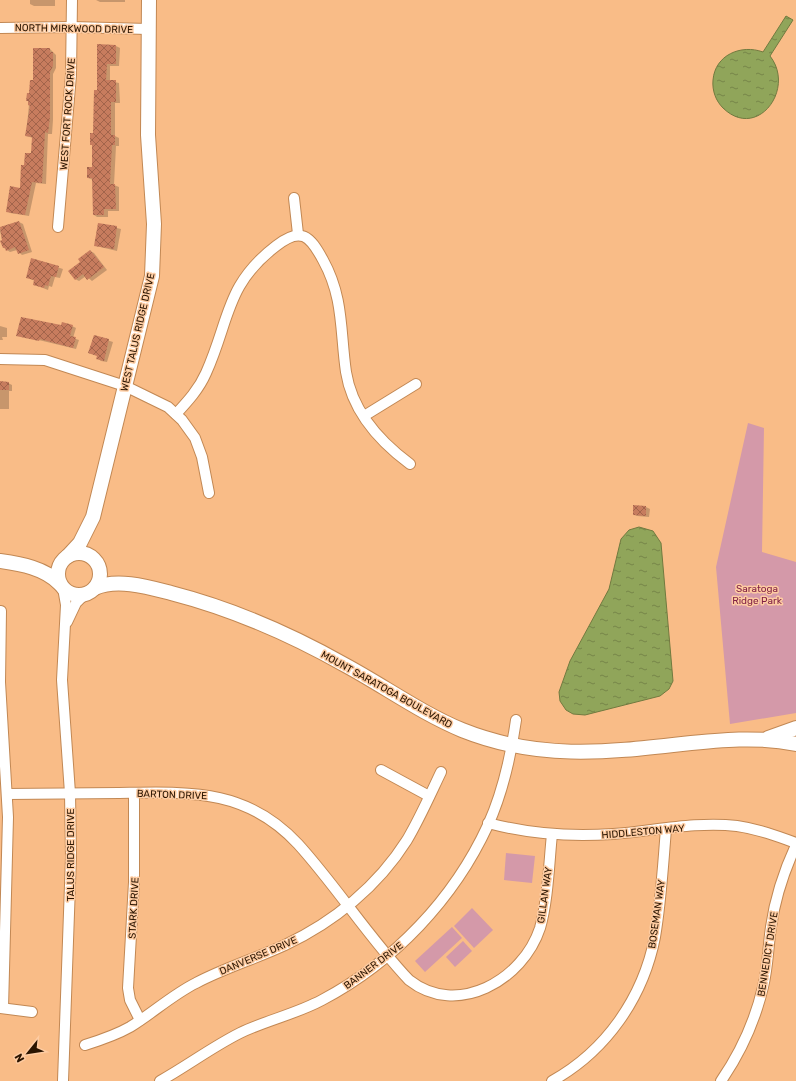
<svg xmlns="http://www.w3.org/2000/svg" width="796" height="1081" font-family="Rubik,sans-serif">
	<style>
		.green { fill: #d499a9 }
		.water { fill: url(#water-ripples); stroke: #717a3f }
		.shadow { fill: #0003 }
		.building { fill: url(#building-cross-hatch) }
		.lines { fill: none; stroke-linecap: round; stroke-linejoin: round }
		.street-casing { stroke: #c28854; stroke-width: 12 }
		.secondary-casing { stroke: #c28854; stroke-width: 16 }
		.street { stroke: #fff; stroke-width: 10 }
		.secondary { stroke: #fff; stroke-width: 14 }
		.labels { text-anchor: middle; stroke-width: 3; stroke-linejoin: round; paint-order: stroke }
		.street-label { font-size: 10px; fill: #2a1400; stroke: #fecca2 }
		.park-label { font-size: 10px; fill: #802045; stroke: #fecca2 }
	</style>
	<defs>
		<pattern id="water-ripples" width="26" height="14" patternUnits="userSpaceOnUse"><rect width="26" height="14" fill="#90a55a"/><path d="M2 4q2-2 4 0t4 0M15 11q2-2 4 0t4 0" fill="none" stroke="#768548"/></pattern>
		<pattern id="building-cross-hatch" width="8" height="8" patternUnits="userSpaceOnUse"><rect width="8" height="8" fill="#c77c5e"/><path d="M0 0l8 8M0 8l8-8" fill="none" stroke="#a2644b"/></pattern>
	</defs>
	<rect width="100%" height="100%" fill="#f9bc87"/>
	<g class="green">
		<path d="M748 423 764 428 762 552 796 562V713L730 724 716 567Z"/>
		<path d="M506 853 535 856 532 883 504 880Z"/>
		<path d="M472 908 493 930 474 948 454 926Z"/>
		<path d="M452 927 462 938 425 972 415 961Z"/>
		<path d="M463 941 472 951 455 967 446 957Z"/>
	</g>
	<g class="water">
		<path d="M786 16 793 20 770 56C796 89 757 141 723 108 716 101 712 91 713 80 715 55 741 44 763 52Z"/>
		<path d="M639 527 653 531 661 543 673 681 669 689 660 696 585 715 573 714 566 710 560 701 559 692 570 661 609 589 621 539 629 530Z"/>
	</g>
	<g class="shadow">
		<path d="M30 0H55V6H34L30 4Z"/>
		<path d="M96 0H125V2H100Z"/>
		<path d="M98 46H116L120 48 119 66H110V81L119 83 120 103H115V136L119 138V146H116L114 185 119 187V211H108V217H97L94 215 93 180 88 178 93 168 98 91Z"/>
		<path d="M50 49 56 55V68L53 74V120L52 134H48L46 184 36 183 29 216 10 213 7 211 21 190 25 166 32 154 33 138 26 136 30 94 34 81Z"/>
		<path d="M19 222 23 224 32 252 22 255 17 250 10 252 4 248 0 231V229Z"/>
		<path d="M99 224 121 229 117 251 96 246Z"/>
		<path d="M90 251 94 253 107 270 92 281 86 276 79 281 75 279 82 262Z"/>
		<path d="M32 259 63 269 60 278 55 277 52 287 49 286 48 290 38 286 34 284 35 281 27 277Z"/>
		<path d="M0 316V326L7 328V337H2L3 340H0Z"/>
		<path d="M62 326H72L76 328 73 338 79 340 76 349 18 335Z"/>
		<path d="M94 336 113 342 107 362 101 361 97 358 98 356 90 353Z"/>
		<path d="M0 383H8L12 385V391H9V409H0Z"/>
		<path d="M634 506 646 507 650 509 649 517 637 516 634 514Z"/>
	</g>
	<g class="building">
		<path d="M97 44 116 45V64H107L106 80H116V102H111V135H115V145H112L110 184H115L116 209H104V215H93L92 178H87V167H92V145H90V133H93L94 90H97Z"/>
		<path d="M33 48H50V52H53V66L50 72V117L48 133 45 132 42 183 32 182 25 215 6 212 10 186 20 188 21 165H24L25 153H31L32 137 25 136 30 106 28 105V101H26L27 93H29L30 80H33Z"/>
		<path d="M19 221 29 250 18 254 15 247 6 251 5 248H3L0 241 2 240 0 227Z"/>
		<path d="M98 223 117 226 114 249 94 246Z"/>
		<path d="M90 250 104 267 87 280 83 274 75 280 68 271 80 262 78 259Z"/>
		<path d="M31 258 59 266 56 277 51 276 48 286 45 285 44 288 33 285 34 280 26 278Z"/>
		<path d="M21 317 61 325 62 322 73 325 70 336 76 337 73 348 40 339 39 341 16 336Z"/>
		<path d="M94 335 109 339 104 361 96 359 97 356 88 353Z"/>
		<path d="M0 381 9 382V390H0Z"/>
		<path d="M633 505 646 506V516L633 515Z"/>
	</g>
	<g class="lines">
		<g class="street-casing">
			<g id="street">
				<path d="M0 28 72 27 148 29"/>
				<path d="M294 198 298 234"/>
				<path d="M58 227 71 75 72 0"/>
				<path d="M0 359 45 360 125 386 168 407 182 420 195 438 202 457 209 493"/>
				<path d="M176 414C188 401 199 389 206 373 230 320 225 285 276 246 301 226 310 236 323 260 344 298 340 331 346 372 352 410 379 441 410 464"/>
				<path d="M364 416 416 384"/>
				<path d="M1 611 0 682 8 817 3 1008"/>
				<path d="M67 622 76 603 85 594"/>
				<path d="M381 770 429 796"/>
				<path d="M134 793V882L128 988 130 1000 140 1020"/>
				<path d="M7 794C45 794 82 793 119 793 189 792 246 788 298 844 337 887 369 938 409 980 457 1018 523 980 540 928 548 901 549 863 552 834"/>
				<path d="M488 823C529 834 571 837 613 834 653 831 697 821 737 826 758 829 777 836 796 843"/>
				<path d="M0 1008 32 1012"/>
				<path d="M85 1045C101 1040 116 1035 130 1027 153 1013 172 995 196 983 224 968 255 959 285 945 334 922 378 886 407 840 420 818 430 795 441 772"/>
				<path d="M63 1081 71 857 70 793 62 680 66 605 63 588"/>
				<path d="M160 1081C187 1066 212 1047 240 1033 267 1020 296 1014 322 1000 394 962 454 899 488 825 503 792 511 755 516 720"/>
				<path d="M552 1081C606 1051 643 998 655 937 661 902 663 865 666 829"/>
				<path d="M721 1081C741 1052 755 1021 763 987 768 967 768 947 771 927 775 898 784 871 796 845"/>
			</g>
		</g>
		<g class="secondary-casing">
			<g id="secondary">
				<circle cx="79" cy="574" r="21"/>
				<path d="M68 556 80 543 93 517 152 276 154 224 148 135 149 0"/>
				<path d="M0 561C21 564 45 568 60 584"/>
				<path d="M95 588C117 578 148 587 171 593 233 609 290 634 345 665 384 686 421 713 462 730 537 760 604 753 682 744 720 740 758 736 796 744"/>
				<path d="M768 738 796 728"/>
			</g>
		</g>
		<use href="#street" class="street"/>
		<use href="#secondary" class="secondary"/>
	</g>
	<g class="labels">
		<g class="street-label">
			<text transform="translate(74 28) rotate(1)" y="4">NORTH MIRKWOOD DRIVE</text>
			<text transform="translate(67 114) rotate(-86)" y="4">WEST FORT ROCK DRIVE</text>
			<text transform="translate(137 332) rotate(-77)" y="4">WEST TALUS RIDGE DRIVE</text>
			<text transform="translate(387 689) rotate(29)" y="4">MOUNT SARATOGA BOULEVARD</text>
			<text transform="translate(172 794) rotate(2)" y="4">BARTON DRIVE</text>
			<text transform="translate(643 831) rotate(-5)" y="4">HIDDLESTON WAY</text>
			<text transform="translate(70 855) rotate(-90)" y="4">TALUS RIDGE DRIVE</text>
			<text transform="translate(544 895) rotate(-82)" y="4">GILLAN WAY</text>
			<text transform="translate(133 908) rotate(-87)" y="4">STARK DRIVE</text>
			<text transform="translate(656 914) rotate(-82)" y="4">BOSEMAN WAY</text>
			<text transform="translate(767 954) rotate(-81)" y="4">BENNEDICT DRIVE</text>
			<text transform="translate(258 955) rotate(-23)" y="4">DANVERSE DRIVE</text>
			<text transform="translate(373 965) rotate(-37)" y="4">BANNER DRIVE</text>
		</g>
		<g class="park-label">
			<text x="757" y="592">Saratoga<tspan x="757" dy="12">Ridge Park</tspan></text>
		</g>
	</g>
	<g transform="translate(28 1053) rotate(240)" stroke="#fecca2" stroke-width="3" paint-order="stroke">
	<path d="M0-3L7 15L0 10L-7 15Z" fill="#2a1400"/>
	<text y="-6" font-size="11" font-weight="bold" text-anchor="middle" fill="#2a1400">N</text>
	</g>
</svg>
